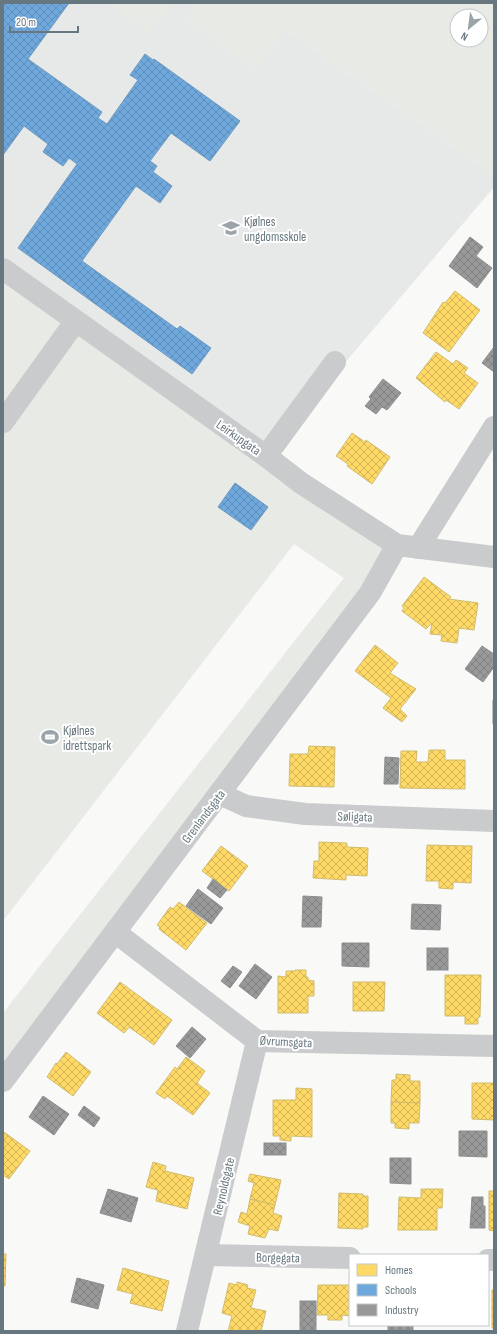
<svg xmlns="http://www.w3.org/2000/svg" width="497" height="1334" font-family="'Sofia Sans Condensed',sans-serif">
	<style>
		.built { fill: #e7e9e8 }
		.green { fill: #e8eae6; fill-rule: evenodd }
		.homes { fill: url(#homes-cross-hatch); stroke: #d1bc6e }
		.schools { fill: url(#schools-cross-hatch); stroke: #6d99c0 }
		.industry { fill: url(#industry-cross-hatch); stroke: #8a8f91 }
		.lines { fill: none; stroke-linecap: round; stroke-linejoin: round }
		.minor { stroke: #cacbcc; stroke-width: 22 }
		.labels { text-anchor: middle; stroke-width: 4; stroke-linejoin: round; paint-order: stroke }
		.poi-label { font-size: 13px; fill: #67777f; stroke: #fff; text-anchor: start }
		.street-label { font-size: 13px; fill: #67777f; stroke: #fff }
	</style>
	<defs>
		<pattern id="homes-cross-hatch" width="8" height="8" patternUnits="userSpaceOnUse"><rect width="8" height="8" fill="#ffd966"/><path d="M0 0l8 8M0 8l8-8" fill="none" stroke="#d2b559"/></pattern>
		<pattern id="schools-cross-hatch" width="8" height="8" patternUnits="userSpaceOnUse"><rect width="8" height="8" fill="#6fa8dc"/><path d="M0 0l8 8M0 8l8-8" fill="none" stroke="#5f8eb8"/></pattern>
		<pattern id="industry-cross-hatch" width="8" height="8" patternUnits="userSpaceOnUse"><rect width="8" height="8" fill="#999"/><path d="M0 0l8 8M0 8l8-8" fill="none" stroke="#818282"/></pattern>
	</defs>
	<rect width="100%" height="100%" fill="#f9f9f8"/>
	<path class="built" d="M3 3H246L494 174V187L266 456 3 269Z"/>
	<g class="green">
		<path d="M107 3H171L149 33Z"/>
		<path d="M196 3H494V174L285 30 255 71 185 19ZM457 16H481V40H457Z"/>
		<path d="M3 269 397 545 3 1081V1013L344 578 294 544 3 921Z"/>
	</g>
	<g class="homes">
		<path d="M455 291 480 310 449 352 423 333 443 302 445 303Z"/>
		<path d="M436 352 453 364 456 360 468 368 464 373 478 383 459 409 446 400 445 402 416 378Z"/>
		<path d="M352 433 365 442 366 440 390 457 372 484 347 466 348 464 336 456Z"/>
		<path d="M424 577 451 597 449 599 478 603 474 630 459 628 457 643 441 641 442 635 430 634 432 623 426 629 402 611 404 608 402 606Z"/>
		<path d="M375 645 398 663 390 673 416 689 400 709 407 716 402 722 383 708 391 698 355 671Z"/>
		<path d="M309 746 335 747 334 787 289 786 290 754H308Z"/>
		<path d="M429 750H445V760H465V789L400 788 401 751H417L416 762H428Z"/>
		<path d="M319 842 347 843V847L368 848 367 876 346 875V880L313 878 314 861H319Z"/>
		<path d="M427 845 472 846 471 883 453 882V889L439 888V881H426Z"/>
		<path d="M221 846 248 866 229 891 202 871Z"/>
		<path d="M179 902 207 923 186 950 159 929 160 927 157 925 170 907 173 909Z"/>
		<path d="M295 970H306V977H308V980L314 981V996H308V1013H278V976L286 977V971H295Z"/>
		<path d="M445 975H481L480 1017H478V1024H465V1016H445Z"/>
		<path d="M120 982 172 1020 154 1045 129 1027 124 1033 97 1013Z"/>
		<path d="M353 982H385L384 1011H353Z"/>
		<path d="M66 1052 91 1072 73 1096 47 1077 56 1063 57 1064Z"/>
		<path d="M186 1057 205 1071 197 1083 210 1093 193 1115 167 1096 165 1099 156 1093 175 1067 177 1069Z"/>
		<path d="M396 1074 410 1075V1081H420V1103L391 1102 392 1080H396Z"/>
		<path d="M472 1083H494V1120L472 1119Z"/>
		<path d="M296 1088 312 1089V1137L291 1136V1141L280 1140V1136H273V1100H296Z"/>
		<path d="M391 1102 420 1103 419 1123H409V1129L395 1128V1123H391Z"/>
		<path d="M4 1132 30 1151 9 1179 3 1175Z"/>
		<path d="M153 1162 166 1166 165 1171 194 1178 187 1209 156 1201 158 1190 146 1187Z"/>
		<path d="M250 1174 281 1180 275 1205 250 1199 254 1183 248 1181Z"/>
		<path d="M421 1189H443L442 1208H437V1230H398L399 1197 421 1198Z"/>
		<path d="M489 1191H494V1231L489 1230Z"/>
		<path d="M339 1193 363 1194V1196H368V1227H363V1229L338 1228Z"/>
		<path d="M250 1199 275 1205 273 1213 282 1216 278 1231 269 1229 265 1238 248 1234 250 1226 238 1222 241 1212 247 1214Z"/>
		<path d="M3 1254H6L5 1286H3Z"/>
		<path d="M123 1268 169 1281 162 1311 130 1303 133 1294 117 1290Z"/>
		<path d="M237 1282 248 1285 247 1288 256 1290 251 1308 266 1311 261 1331H228L232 1316 222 1313 229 1283 237 1285Z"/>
		<path d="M318 1285H350V1316L342 1315V1320H328V1315H317Z"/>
		<rect x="492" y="1290" width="2" height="19"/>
		<rect x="492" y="1309" width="2" height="19"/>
	</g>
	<g class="schools">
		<path d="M3 3H69L28 59 102 112 98 118 107 124 138 80 130 75 145 54 153 60 154 59 240 121 210 161 171 133 150 161 157 166 153 172 172 186 160 203 136 186 82 261 177 329 180 326 211 348 192 374 18 248 77 164 69 158 63 166 43 152 48 144 24 126 3 155Z"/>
		<path d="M235 483 268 507 251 530 218 507Z"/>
	</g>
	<g class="industry">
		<path d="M470 237 483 247 476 256 492 268 477 288 449 266Z"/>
		<path d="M494 347V372L482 363Z"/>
		<path d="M383 379 401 393 387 410 382 407 376 414 365 406 371 399 369 397Z"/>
		<path d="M482 646 494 654 492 661 494 663V667L483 682 465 669Z"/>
		<path d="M493 700 494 701V724H493Z"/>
		<path d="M385 757 399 758 398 784H384Z"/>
		<path d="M213 879 227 890 220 898 207 888Z"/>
		<path d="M198 889 223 908 211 924 186 906Z"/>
		<path d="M303 896 322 897 321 927H302Z"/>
		<path d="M412 904 441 905 440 930 411 929Z"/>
		<path d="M342 943H369V967L342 966Z"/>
		<rect x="427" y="948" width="21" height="22"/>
		<path d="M255 964 272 977 256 999 239 986Z"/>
		<path d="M233 966 242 972 230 988 221 981Z"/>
		<path d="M192 1027 206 1039 190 1058 176 1046Z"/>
		<path d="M43 1096 69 1114 54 1135 29 1117Z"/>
		<path d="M84 1106 100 1118 94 1127 78 1115Z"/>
		<path d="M459 1131H487V1157L459 1156Z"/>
		<rect x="264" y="1143" width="22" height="12"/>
		<path d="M390 1158H411V1184L390 1183Z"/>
		<path d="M108 1189 138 1198 131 1222 100 1213Z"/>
		<path d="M472 1197H483V1206H485V1228H470Z"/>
		<path d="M77 1278 104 1285 98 1309 71 1302Z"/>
		<rect x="300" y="1301" width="16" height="30"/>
		<rect x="388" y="1325" width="25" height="6"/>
	</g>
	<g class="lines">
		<g class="minor">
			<path d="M3 269 266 456 301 483 397 545 494 557"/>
			<path d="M3 422 75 322"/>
			<path d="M266 456 335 362"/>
			<path d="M418 548 494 427"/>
			<path d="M220 794 246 806 305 814 494 821"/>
			<path d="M115 932 257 1041 494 1046"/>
			<path d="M3 1081 370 593 397 545"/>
			<path d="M206 1255 350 1258"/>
			<path d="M488 1260H494"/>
			<path d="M187 1331 257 1041"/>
		</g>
	</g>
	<defs>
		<g id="school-bare" transform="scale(1.38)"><path d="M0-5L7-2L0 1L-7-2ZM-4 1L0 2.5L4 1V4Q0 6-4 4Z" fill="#9aa4a9" stroke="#fff" stroke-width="2.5" paint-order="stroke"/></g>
		<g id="stadium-bare" transform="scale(1.38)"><path d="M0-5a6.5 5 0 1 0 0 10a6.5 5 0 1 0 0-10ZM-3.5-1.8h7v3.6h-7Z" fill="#9aa4a9" stroke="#fff" stroke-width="2.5" paint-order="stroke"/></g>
	</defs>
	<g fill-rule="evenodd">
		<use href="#school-bare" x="231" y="228"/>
		<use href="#stadium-bare" x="50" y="737"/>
	</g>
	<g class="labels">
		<g class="poi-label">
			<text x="244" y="226">Kjølnes<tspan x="244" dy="15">ungdomsskole</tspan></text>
			<text x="63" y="735">Kjølnes<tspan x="63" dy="15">idrettspark</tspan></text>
		</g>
		<g class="street-label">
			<text transform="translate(239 437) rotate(35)" y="5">Leirkupgata</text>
			<text transform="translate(203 816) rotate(-53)" y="5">Grenlandsgata</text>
			<text transform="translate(355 816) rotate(2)" y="5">Søligata</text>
			<text transform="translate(286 1041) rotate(3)" y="5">Øvrumsgata</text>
			<text transform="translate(223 1186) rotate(-77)" y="5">Reynoldsgate</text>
			<text transform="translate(278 1257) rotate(1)" y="5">Borgegata</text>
		</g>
	</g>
	<rect width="497" height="1334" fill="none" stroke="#67777f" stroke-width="8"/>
	<rect x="349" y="1254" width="140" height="72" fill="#ffffff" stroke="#c2c9cc"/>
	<rect x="357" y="1264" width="20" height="12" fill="#ffd966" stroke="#c2c9cc"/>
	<text x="385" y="1274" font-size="12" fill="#67777f">Homes</text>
	<rect x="357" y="1284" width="20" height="12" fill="#6fa8dc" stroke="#c2c9cc"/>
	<text x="385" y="1294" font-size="12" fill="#67777f">Schools</text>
	<rect x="357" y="1304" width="20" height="12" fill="#999999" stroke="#c2c9cc"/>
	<text x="385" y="1314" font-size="12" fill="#67777f">Industry</text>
	<g transform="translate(469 28) rotate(209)"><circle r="19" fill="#ffffff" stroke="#c2c9cc"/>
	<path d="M0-3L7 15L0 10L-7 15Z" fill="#9aa4a9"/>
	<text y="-6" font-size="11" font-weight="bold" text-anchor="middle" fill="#67777f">N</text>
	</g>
	<path d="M10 26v6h68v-6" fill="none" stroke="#67777f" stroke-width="2"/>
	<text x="16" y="26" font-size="12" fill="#67777f" stroke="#ffffff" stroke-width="3" paint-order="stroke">20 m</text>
</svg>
